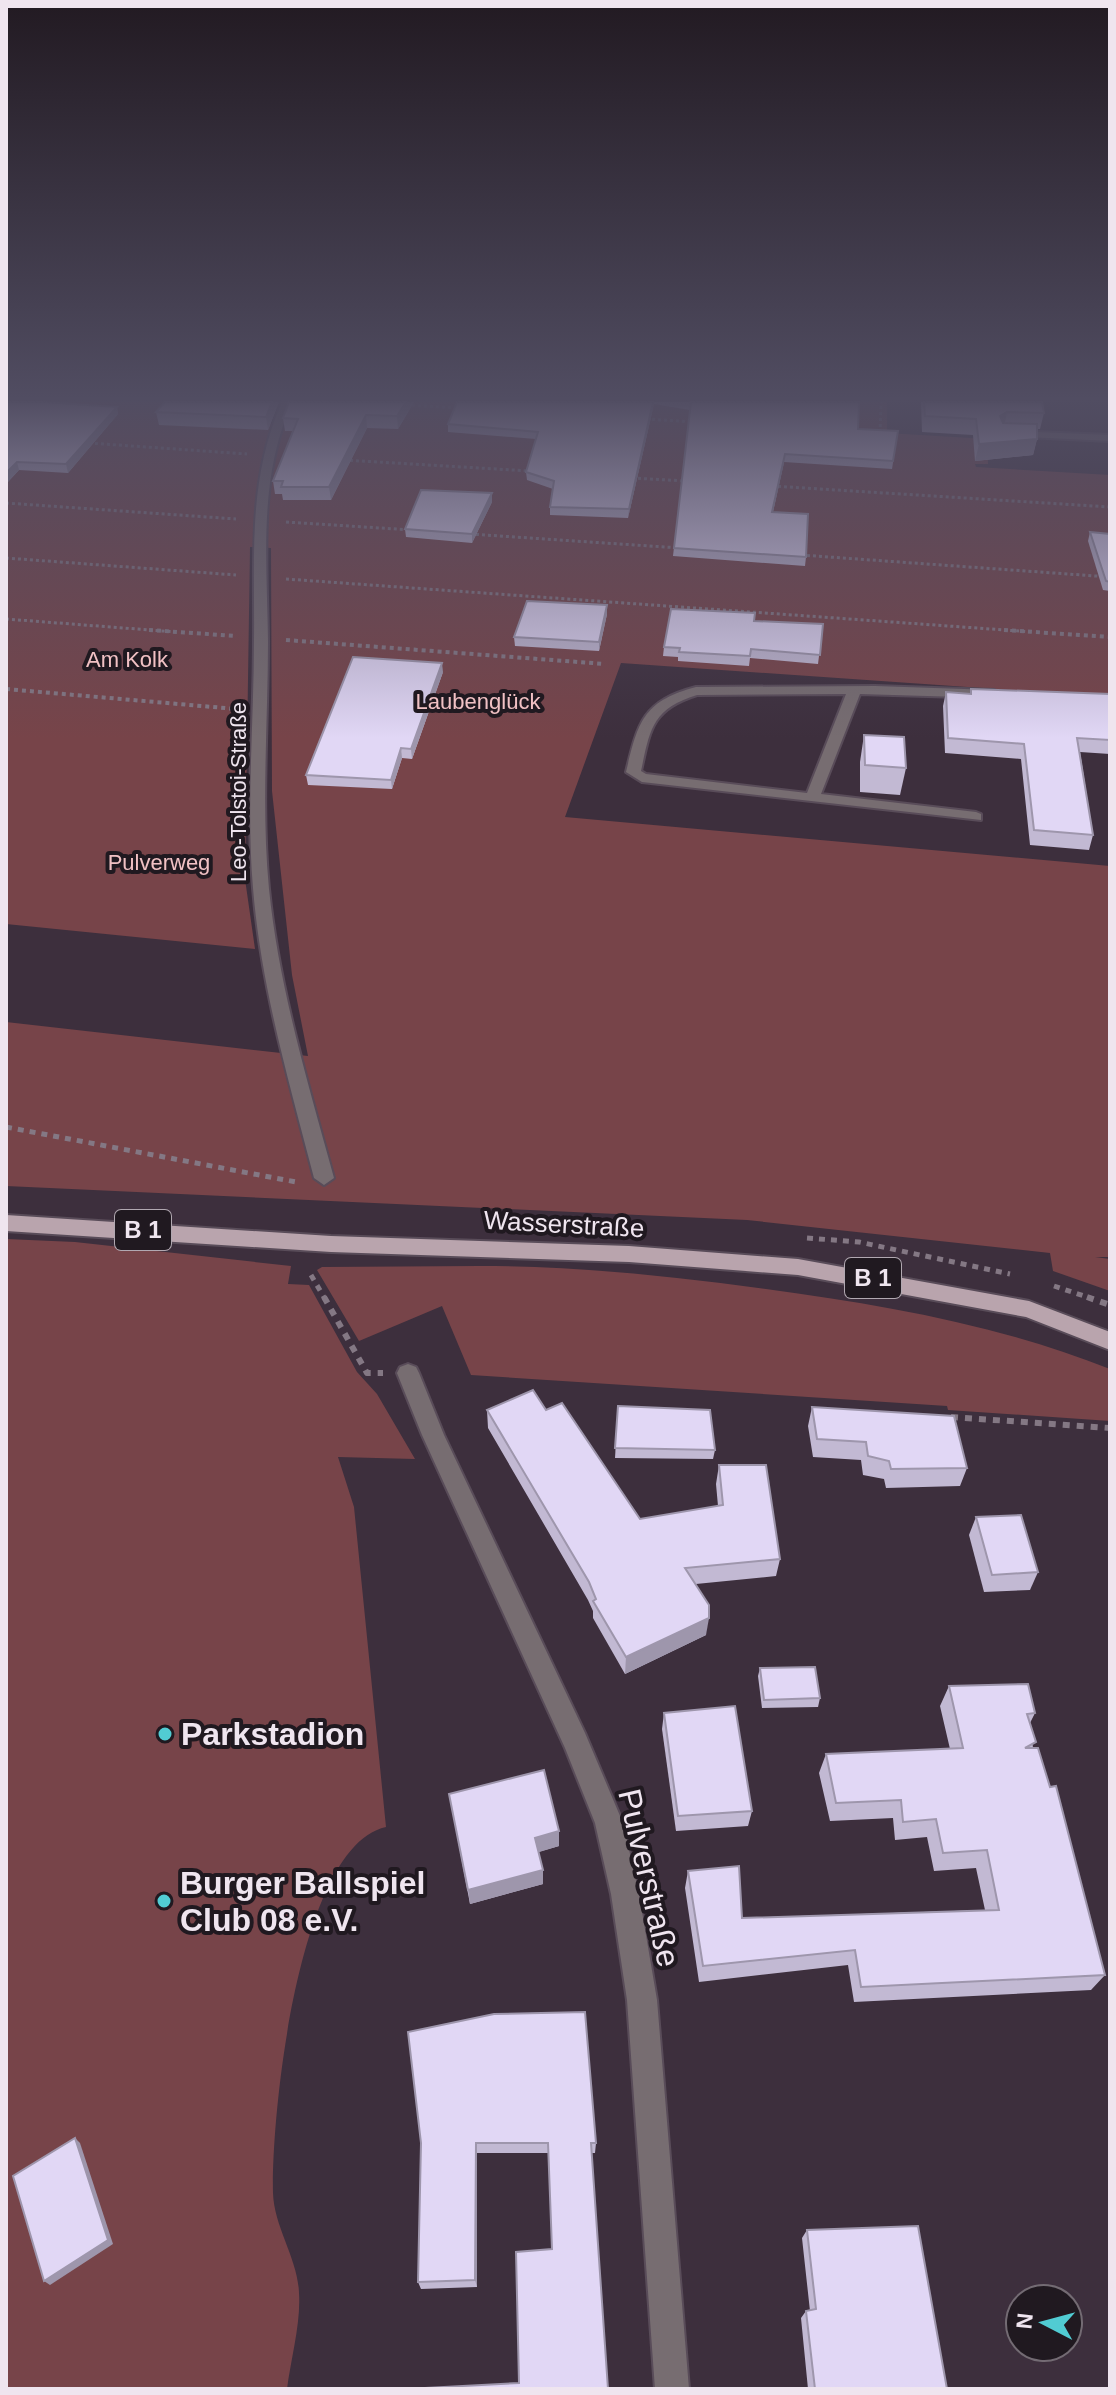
<svg xmlns="http://www.w3.org/2000/svg" width="1116" height="2395" font-family="Helvetica,sans-serif">
	<style>
		.green { fill: #774449 }
		.lines { fill: none; stroke-linecap: round; stroke-linejoin: round }
		.lane-casing { stroke: #594c59; stroke-width: 4 }
		.street-casing { stroke: #594c59; stroke-width: 4 }
		.primary-casing { stroke: #594c59; stroke-width: 4 }
		.path-far3 { stroke: #847884; stroke-width: 3; stroke-dasharray: 3 3; stroke-linecap: butt }
		.path-far2 { stroke: #847884; stroke-width: 4; stroke-dasharray: 4 4; stroke-linecap: butt }
		.path-far1 { stroke: #847884; stroke-width: 5; stroke-dasharray: 6 6; stroke-linecap: butt }
		.path { stroke: #847884; stroke-width: 6; stroke-dasharray: 7 7; stroke-linecap: butt }
		.lane { fill: #776d71; fill-rule: evenodd }
		.street { fill: #776d71; fill-rule: evenodd }
		.primary { fill: #b9a4ad; fill-rule: evenodd }
		.wall { fill: #c2b9d3 }
		.shaded-wall { fill: #9e96ac }
		.building { fill: #e1d7f5; stroke: #9e96ac; stroke-width: 2 }
		.poi-dot { fill: #51ccd3; stroke: #201920; stroke-width: 3 }
		.labels { text-anchor: middle; stroke-width: 8; stroke-linejoin: round; paint-order: stroke }
		.far-park-label { font-size: 22px; fill: #f1c1c4; stroke: #201920 }
		.far-street-label { font-size: 22px; fill: #efe5ef; stroke: #201920 }
		.shield { fill: #201920; stroke: #b1a8b1; stroke-width: 2 }
		.shield-label { font-size: 24px; font-weight: bold; fill: #efe5ef }
		.street-label { font-size: 26px; fill: #efe5ef; stroke: #201920 }
		.near-poi-label { font-size: 32px; font-weight: bold; fill: #efe5ef; stroke: #201920; text-anchor: start }
		.near-street-label { font-size: 32px; fill: #efe5ef; stroke: #201920 }
	</style>
	<rect width="100%" height="100%" fill="#3d2f3d"/>
	<g class="green">
		<path d="M6 402H181L265 424 366 430 382 402H887V433L987 439 988 464H975L976 467 1110 475V697L621 663 565 817 1110 866V1257H1095L1110 1259V1291L1053 1271 1050 1253 747 1220 6 1186V1022L308 1056 292 975 272 791 271 548 250 547 245 879 255 949 6 924Z"/>
		<path d="M6 1239 75 1242 291 1266 288 1284 309 1285 357 1372 377 1394 415 1459 338 1457 354 1507 386 1827C298 1846 271 2116 273 2193 274 2227 298 2259 299 2293 301 2323 291 2358 287 2389H6Z"/>
		<path d="M480 1266C576 1266 671 1276 766 1289 883 1305 1000 1325 1110 1369V1421L948 1410 947 1406 471 1375 442 1306 359 1341 317 1270 322 1267Z"/>
	</g>
	<g class="lines">
		<g class="lane-casing">
			<g id="lane">
				<path d="M282 402H292C258 480 267 558 268 641 268 723 261 806 269 889 279 988 308 1083 334 1178L324 1185 314 1178C289 1082 261 987 253 888 246 806 254 723 254 640 255 557 247 480 282 402Z"/>
				<path d="M1012 431 1110 435V441L1008 436V432Z"/>
				<path d="M875 686 994 690 1001 694 994 698 860 694 821 794 976 812 981 814V820L642 782 626 772C638 722 643 701 696 687ZM846 694 807 793 646 774 641 771C650 729 652 709 697 695Z"/>
			</g>
		</g>
		<g class="street-casing">
			<path id="street" d="M408 1364 416 1367 419 1373 444 1435 585 1733 623 1823 639 1894 657 2000 689 2389H655L627 2000 611 1894 595 1823 565 1748 422 1435 397 1373 400 1367Z"/>
		</g>
		<g class="primary-casing">
			<path id="primary" d="M6 1215 331 1236 629 1246 798 1259 1029 1301 1110 1332V1350L1026 1317 798 1275 629 1262 331 1252 6 1231Z"/>
		</g>
		<g class="path-far3">
			<path d="M406 405 460 408"/>
			<path d="M646 419 696 422"/>
			<path d="M880 433 881 402"/>
			<path d="M89 443 247 454"/>
			<path d="M344 460 530 471"/>
			<path d="M632 478 686 481"/>
			<path d="M772 486 1110 507"/>
			<path d="M6 503 236 519"/>
			<path d="M286 522 412 530"/>
			<path d="M470 534 680 548"/>
			<path d="M801 555 1110 577"/>
			<path d="M6 558 236 575"/>
			<path d="M286 579 1033 632"/>
			<path d="M6 619 176 632"/>
		</g>
		<g class="path-far2">
			<path d="M149 630 236 636"/>
			<path d="M1004 630 1110 637"/>
			<path d="M286 640 605 664"/>
			<path d="M6 689 236 709"/>
		</g>
		<g class="path-far1">
			<path d="M6 1127 296 1182"/>
			<path d="M807 1238 859 1242 1010 1274"/>
			<path d="M311 1275 325 1299"/>
			<path d="M1054 1286 1093 1299"/>
		</g>
		<g class="path">
			<path d="M324 1297 367 1373H383"/>
			<path d="M1087 1297 1110 1305"/>
			<path d="M951 1417 1110 1428"/>
		</g>
		<use href="#lane" class="lane"/>
		<use href="#street" class="street"/>
		<use href="#primary" class="primary"/>
	</g>
	<g class="wall">
		<path d="M6 402 117 407 118 414 68 473 19 470 6 484Z"/>
		<path d="M279 402 268 430 159 425 156 412Z"/>
		<path d="M414 402 398 429 367 428 331 500H283L282 494H275L273 481 293 431H285L283 418Z"/>
		<path d="M457 402H859L858 429 898 431 892 469 784 462 773 512 806 557 805 566 673 556 690 410 654 404 628 518 550 515V507L553 489 527 480 526 472 536 439 448 432V424Z"/>
		<path d="M921 402H1042L1044 413 1040 429H1037V439L1033 455 975 461 973 435 922 432Z"/>
		<path d="M492 502 472 543 406 537 405 529Z"/>
		<path d="M1090 532 1110 534V591L1103 590 1088 541Z"/>
		<path d="M607 605V614L599 651 515 646 514 637Z"/>
		<path d="M754 621 823 624 818 664 750 658 749 666 678 661V657L663 656 664 647Z"/>
		<path d="M443 672 412 759 402 758 392 789 308 785 306 775Z"/>
		<path d="M971 689 1110 694V754L1080 752 1093 835 1089 850 1030 845 1021 759 945 753 943 706 946 692 970 694Z"/>
		<path d="M864 735 906 768 900 795 860 792V762Z"/>
		<path d="M618 1406 715 1450 713 1459 615 1458Z"/>
		<path d="M812 1407 967 1468 960 1486 886 1488 884 1479 863 1475 861 1460 813 1457 808 1426Z"/>
		<path d="M487 1410H546L640 1519 718 1506 716 1484 719 1465 780 1559 776 1576 696 1584 706 1635 625 1674 593 1618V1611L588 1600 488 1428Z"/>
		<path d="M976 1517 1038 1572 1030 1590 984 1592 969 1535Z"/>
		<path d="M760 1668 820 1698 818 1707 762 1708 758 1676Z"/>
		<path d="M949 1686 1035 1713 1030 1723 1033 1748 1105 1975 1091 1990 854 2002 848 1965 699 1982 685 1888 688 1871 742 1918 985 1910 976 1868 934 1871 927 1837 895 1840 893 1818 830 1821 819 1773 826 1754 950 1749 940 1706Z"/>
		<path d="M664 1713 752 1811 748 1826 676 1831 662 1729Z"/>
		<path d="M449 1794 559 1831V1846L538 1852 543 1884 470 1904Z"/>
		<path d="M421 2143H596L595 2153H591L519 2383 552 2250 549 2153H477V2287L421 2289 418 2282Z"/>
		<path d="M807 2230 947 2389H808L801 2318 806 2311H810L802 2238Z"/>
	</g>
	<g class="shaded-wall">
		<path d="M272 402H279L268 430 266 417Z"/>
		<path d="M406 402H414L398 429 397 416Z"/>
		<path d="M653 402 654 404 628 518 629 509Z"/>
		<path d="M117 407 118 414 68 473 66 464Z"/>
		<path d="M1007 412 1004 428 1000 416Z"/>
		<path d="M366 415 367 428 331 500 329 487Z"/>
		<path d="M1037 439 1033 455 975 461 979 444Z"/>
		<path d="M785 454 784 462 771 520 772 512Z"/>
		<path d="M17 462 19 470 6 484V473Z"/>
		<path d="M492 493V502L472 543V534Z"/>
		<path d="M607 605V614L599 651V642Z"/>
		<path d="M442 663 443 672 412 759 411 749Z"/>
		<path d="M401 748 402 758 392 789 391 780Z"/>
		<path d="M709 1618 706 1635 625 1674 626 1657Z"/>
		<path d="M559 1831V1846L536 1853 535 1838Z"/>
		<path d="M543 1870V1884L470 1904 468 1890Z"/>
		<path d="M75 2138 80 2143 113 2244 50 2285 44 2281Z"/>
		<path d="M476 2143 477 2153V2287L475 2280Z"/>
	</g>
	<g class="building">
		<path d="M6 402H43L117 407 66 464 17 462 6 473Z"/>
		<path d="M165 402H272L266 417 156 412Z"/>
		<path d="M289 402H406L397 416 366 415 329 487H281L283 481H273L298 419 283 418Z"/>
		<path d="M457 402H653L629 509 550 507 554 481 526 472 538 432 448 424Z"/>
		<path d="M691 402H859L858 429 898 431 893 461 785 454 772 512 808 514 806 557 674 548Z"/>
		<path d="M924 402H1042L1044 413 1007 412 1000 416 1003 423 1037 424V439L979 444 976 419 925 416Z"/>
		<path d="M421 490 492 493 472 534 405 529Z"/>
		<path d="M1090 532 1110 534V582L1106 581Z"/>
		<path d="M527 601 607 605 599 642 514 637Z"/>
		<path d="M671 609 755 613 754 621 823 624 820 655 751 649 750 656 679 652 680 648 664 647Z"/>
		<path d="M353 657 442 663 411 749 401 748 391 780 306 775Z"/>
		<path d="M971 689 1110 694V740L1077 738 1093 835 1034 830 1024 744 948 738 946 692 971 694Z"/>
		<path d="M864 735 904 737 906 768 865 765Z"/>
		<path d="M533 1390 546 1410 562 1403 640 1519 723 1505 719 1465H766L780 1559 685 1568 709 1605V1618L626 1657 593 1601 596 1599 589 1582 487 1410Z"/>
		<path d="M618 1406 710 1410 715 1450 615 1448Z"/>
		<path d="M812 1407 954 1416 967 1468 891 1469 889 1461 868 1456 866 1442 817 1439Z"/>
		<path d="M1021 1515 1038 1572 992 1575 976 1517Z"/>
		<path d="M815 1667 820 1698 764 1700 760 1668Z"/>
		<path d="M1028 1684 1035 1713 1027 1714 1036 1742 1025 1748H1038L1050 1787 1056 1786 1105 1975 861 1987 855 1950 703 1966 688 1871 739 1866 742 1918 999 1910 987 1850 943 1853 936 1819 903 1822 901 1800 836 1803 826 1754 963 1748 949 1686Z"/>
		<path d="M735 1706 752 1811 678 1816 664 1713Z"/>
		<path d="M544 1770 559 1831 535 1838 543 1870 468 1890 449 1794Z"/>
		<path d="M585 2012 596 2143H591L608 2389H406L519 2383 516 2252 552 2249 548 2143H476L475 2280 418 2282 421 2143 408 2032 494 2014Z"/>
		<path d="M75 2138 108 2240 44 2281 13 2176Z"/>
		<path d="M918 2226 947 2389H815L806 2311 816 2309 807 2230Z"/>
	</g>
	<linearGradient id="sky" x2="0" y2="1"><stop stop-color="#221a22"/><stop offset="0.54" stop-color="#514d62"/><stop offset="1" stop-color="#514d62" stop-opacity="0"/></linearGradient>
	<rect width="1116" height="738" fill="url(#sky)"/>
	<g class="poi-dot">
		<circle cx="165" cy="1734" r="8"/>
		<circle cx="164" cy="1901" r="8"/>
	</g>
	<g class="labels">
		<g class="far-park-label">
			<text x="127" y="667">Am Kolk</text>
			<text x="478" y="709">Laubenglück</text>
			<text x="159" y="870">Pulverweg</text>
		</g>
		<g class="far-street-label">
			<text transform="translate(238 792) rotate(-90)" y="8">Leo-Tolstoi-Straße</text>
		</g>
		<g class="shield">
			<rect x="115" y="1210" width="56" height="40" rx="6"/>
			<rect x="845" y="1258" width="56" height="40" rx="6"/>
		</g>
		<g class="shield-label">
			<text x="143" y="1238">B 1</text>
			<text x="873" y="1286">B 1</text>
		</g>
		<g class="street-label">
			<text transform="translate(564 1224) rotate(3)" y="9">Wasserstraße</text>
		</g>
		<g class="near-poi-label">
			<text x="181" y="1745">Parkstadion</text>
			<text x="180" y="1894">Burger Ballspiel<tspan x="180" dy="37">Club 08 e.V.</tspan></text>
		</g>
		<g class="near-street-label">
			<text transform="translate(649 1878) rotate(77)" y="11">Pulverstraße</text>
		</g>
	</g>
	<rect width="1116" height="2395" fill="none" stroke="#efe5ef" stroke-width="16"/>
	<g transform="translate(1044 2323) rotate(276)"><circle r="38" fill="#201920" stroke="#736b73" stroke-width="2"/>
	<path d="M0-6L14 30L0 20L-14 30Z" fill="#51ccd3"/>
	<text y="-12" font-size="22" font-weight="bold" text-anchor="middle" fill="#efe5ef">N</text>
	</g>
</svg>
